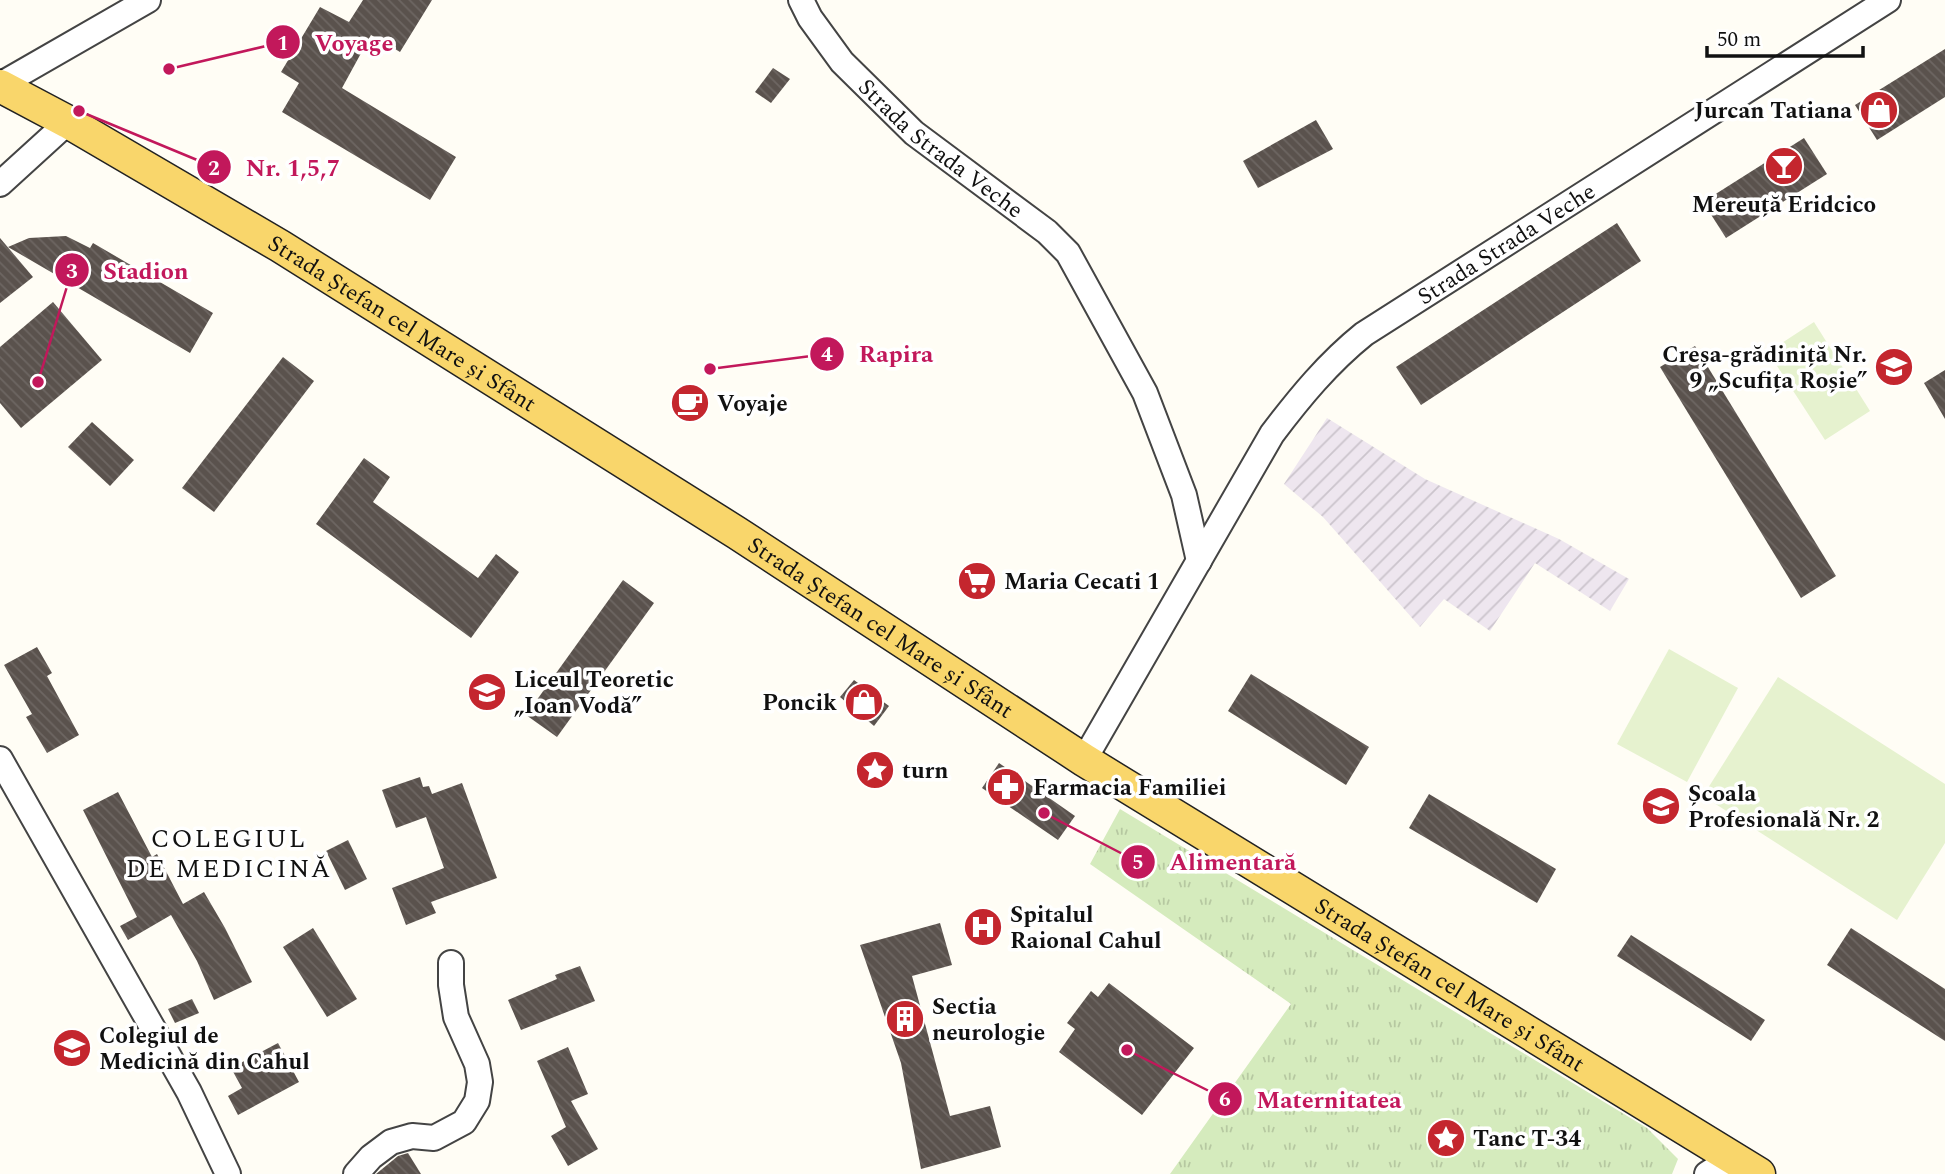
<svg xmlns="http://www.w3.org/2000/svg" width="1945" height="1174" font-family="Spectral,serif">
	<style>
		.industrial { fill: url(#industrial-furrows) }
		.park { fill: url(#park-tufts) }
		.pitch { fill: #e6f2cf }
		.building { fill: url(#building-back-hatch) }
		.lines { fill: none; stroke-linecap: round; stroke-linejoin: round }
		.minor-casing { stroke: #444; stroke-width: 28 }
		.major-casing { stroke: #222; stroke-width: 35 }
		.minor { stroke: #fff; stroke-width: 24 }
		.major { stroke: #f9d66b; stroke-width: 32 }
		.labels { text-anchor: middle; stroke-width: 7; stroke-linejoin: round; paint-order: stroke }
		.poi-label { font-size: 23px; font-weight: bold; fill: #111; stroke: #fff; text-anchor: start }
		.street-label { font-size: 23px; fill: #111; stroke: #fff }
		.quarter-label { font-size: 26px; letter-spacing: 2px; fill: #111; stroke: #fff }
		.leader { fill: none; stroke: #c2185b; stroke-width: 2.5 }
		.callout-dot { fill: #c2185b; stroke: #fff; stroke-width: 2.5 }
		.mark-label { font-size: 21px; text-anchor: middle; font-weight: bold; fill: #fff }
		.callout-label { font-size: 24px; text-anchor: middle; font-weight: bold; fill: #c2185b; stroke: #fff; stroke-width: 7; stroke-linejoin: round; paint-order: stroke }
	</style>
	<defs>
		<pattern id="industrial-furrows" width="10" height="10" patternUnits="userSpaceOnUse" patternTransform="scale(1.75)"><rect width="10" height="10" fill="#eee6ef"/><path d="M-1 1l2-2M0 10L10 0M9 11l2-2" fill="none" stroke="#cbc4cc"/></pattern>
		<pattern id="park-tufts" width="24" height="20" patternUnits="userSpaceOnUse" patternTransform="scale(1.75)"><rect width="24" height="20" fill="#d5ebbd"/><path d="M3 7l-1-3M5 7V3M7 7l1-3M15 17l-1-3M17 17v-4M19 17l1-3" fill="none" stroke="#b6c8a1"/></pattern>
		<pattern id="building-back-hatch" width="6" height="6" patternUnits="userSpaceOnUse" patternTransform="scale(1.75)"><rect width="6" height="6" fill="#5a524d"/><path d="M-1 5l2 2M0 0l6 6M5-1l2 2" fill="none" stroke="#6d6662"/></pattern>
	</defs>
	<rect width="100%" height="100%" fill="#fffdf5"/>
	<path class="industrial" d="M1327 418 1425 479 1559 539 1629 579 1610 611 1535 563 1490 631 1444 599 1420 627 1323 517 1284 484Z"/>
	<path class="park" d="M1120 809 1647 1128 1678 1159 1672 1174H1170L1291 1004 1090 864Z"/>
	<g class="pitch">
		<path d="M1814 322 1870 411 1825 440 1768 352Z"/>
		<path d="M1669 649 1738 688 1687 782 1617 744Z"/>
		<path d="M1778 677 1945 784V843L1897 920 1703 796Z"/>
	</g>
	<g class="building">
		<path d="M363 0H432L400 52 371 35 342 88 456 157 430 200 282 112 299 83 281 72 320 7 349 22Z"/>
		<path d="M1945 49V97L1877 140 1855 105Z"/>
		<path d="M773 68 790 79 771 103 755 92Z"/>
		<path d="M1316 120 1333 149 1258 188 1243 161Z"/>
		<path d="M1804 138 1827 174 1726 238 1703 202Z"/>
		<path d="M1617 223 1641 261 1421 405 1396 367Z"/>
		<path d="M66 236 90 248 93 243 213 313 190 353 8 247 29 238Z"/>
		<path d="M0 238 33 277 0 303Z"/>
		<path d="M53 302 102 360 21 428 0 403V347Z"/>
		<path d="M1695 346 1836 576 1801 598 1660 367Z"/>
		<path d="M283 357 314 381 214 512 182 488Z"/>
		<path d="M1945 370V419L1924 383Z"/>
		<path d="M92 422 134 460 110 486 68 447Z"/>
		<path d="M364 458 390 477 373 502 478 578 496 554 519 572 471 638 316 524Z"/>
		<path d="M623 580 654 603 557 737 526 715Z"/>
		<path d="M37 647 52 673 47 676 79 735 47 753 26 717 32 714 4 665Z"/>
		<path d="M1251 674 1369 747 1346 785 1228 711Z"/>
		<path d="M854 680 889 706 874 726 840 697Z"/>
		<path d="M999 763 1075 816 1058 840 982 788Z"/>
		<path d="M420 777 423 787 429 786 432 794 462 783 497 878 431 902 436 913 406 925 392 888 444 868 426 817 396 828 382 790Z"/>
		<path d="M118 792 152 857 157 854 183 904 204 892 225 928 252 982 214 1000 197 961 171 915 128 940 120 926 137 917 83 810Z"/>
		<path d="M1429 794 1556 869 1537 903 1409 828Z"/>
		<path d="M348 840 367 879 345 890 326 851Z"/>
		<path d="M940 923 952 965 912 976 950 1116 990 1106 1001 1147 921 1169 901 1063 860 945Z"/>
		<path d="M313 928 357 999 327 1017 283 947Z"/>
		<path d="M1851 928 1945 989V1041L1827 965Z"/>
		<path d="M1631 935 1765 1020 1751 1041 1617 956Z"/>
		<path d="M580 966 595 1001 521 1030 508 1000 557 979 555 975Z"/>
		<path d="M1109 983 1194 1048 1142 1115 1059 1052 1075 1029 1067 1023 1091 991 1098 997Z"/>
		<path d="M192 999 199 1013 175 1023 168 1009Z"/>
		<path d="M278 1043 299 1082 238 1115 228 1096 242 1088 231 1068Z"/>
		<path d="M568 1047 588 1094 571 1101 598 1149 568 1166 551 1136 566 1127 537 1061Z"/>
		<path d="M408 1153 421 1174H376L398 1156Z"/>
	</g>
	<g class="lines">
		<g class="minor-casing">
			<g id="minor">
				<path id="s1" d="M801 0 810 18 842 62 914 133 1047 232 1068 253 1145 393 1184 495 1199 561"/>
				<path d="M0 85 148 0"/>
				<path d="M0 184 68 122"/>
				<path d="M0 759 189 1092 228 1174"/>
				<path id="s2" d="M1084 760 1272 434C1300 397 1328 363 1364 334L1888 0"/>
				<path d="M356 1174 371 1157 391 1142 412 1136 434 1138 464 1122 477 1101 480 1082 477 1064 456 1017 451 985V963"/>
				<path d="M1707 1174 1733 1157"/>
			</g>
		</g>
		<g class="major-casing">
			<g id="major">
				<path id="s3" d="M0 86 68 122 280 246 737 533 1084 760 1759 1174"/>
			</g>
		</g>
		<use href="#minor" class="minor"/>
		<use href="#major" class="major"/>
	</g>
	<defs>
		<g id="shop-disc" transform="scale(2.0125)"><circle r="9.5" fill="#c4262e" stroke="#fff"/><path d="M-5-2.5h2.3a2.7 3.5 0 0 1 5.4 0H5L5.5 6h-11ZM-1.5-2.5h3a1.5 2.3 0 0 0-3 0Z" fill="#fff"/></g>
		<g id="bar-disc" transform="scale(2.0125)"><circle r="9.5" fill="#c4262e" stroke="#fff"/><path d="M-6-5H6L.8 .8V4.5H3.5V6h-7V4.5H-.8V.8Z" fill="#fff"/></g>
		<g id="school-disc" transform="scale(2.0125)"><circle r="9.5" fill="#c4262e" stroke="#fff"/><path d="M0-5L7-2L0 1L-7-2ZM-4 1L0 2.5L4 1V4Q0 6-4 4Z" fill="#fff"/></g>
		<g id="cafe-disc" transform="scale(2.0125)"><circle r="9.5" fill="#c4262e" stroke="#fff"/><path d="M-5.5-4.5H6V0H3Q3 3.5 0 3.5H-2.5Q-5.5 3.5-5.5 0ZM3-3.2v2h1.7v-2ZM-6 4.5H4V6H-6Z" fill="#fff"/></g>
		<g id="supermarket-disc" transform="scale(2.0125)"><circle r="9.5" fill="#c4262e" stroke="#fff"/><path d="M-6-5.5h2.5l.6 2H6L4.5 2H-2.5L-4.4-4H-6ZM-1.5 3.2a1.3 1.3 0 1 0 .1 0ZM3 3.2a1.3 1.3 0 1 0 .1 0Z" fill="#fff"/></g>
		<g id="sight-disc" transform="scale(2.0125)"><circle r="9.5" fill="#c4262e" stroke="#fff"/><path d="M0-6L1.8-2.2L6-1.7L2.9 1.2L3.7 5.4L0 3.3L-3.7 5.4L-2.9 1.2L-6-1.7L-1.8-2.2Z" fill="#fff"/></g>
		<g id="pharmacy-disc" transform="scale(2.0125)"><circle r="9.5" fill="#c4262e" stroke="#fff"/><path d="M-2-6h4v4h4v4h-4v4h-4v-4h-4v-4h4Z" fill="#fff"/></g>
		<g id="university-disc" transform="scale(2.0125)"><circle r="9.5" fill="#c4262e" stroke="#fff"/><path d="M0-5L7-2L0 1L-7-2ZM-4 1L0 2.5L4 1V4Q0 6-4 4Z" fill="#fff"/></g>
		<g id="hospital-disc" transform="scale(2.0125)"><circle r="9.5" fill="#c4262e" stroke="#fff"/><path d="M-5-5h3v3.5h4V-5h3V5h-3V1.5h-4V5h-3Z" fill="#fff"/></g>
		<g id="building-disc" transform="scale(2.0125)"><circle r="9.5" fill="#c4262e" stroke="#fff"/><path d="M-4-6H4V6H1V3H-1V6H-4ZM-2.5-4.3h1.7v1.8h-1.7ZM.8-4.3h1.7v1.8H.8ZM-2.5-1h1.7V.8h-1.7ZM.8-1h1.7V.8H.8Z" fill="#fff"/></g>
	</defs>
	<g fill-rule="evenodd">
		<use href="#shop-disc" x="1879" y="110"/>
		<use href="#bar-disc" x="1784" y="166"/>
		<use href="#school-disc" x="1894" y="367"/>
		<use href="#cafe-disc" x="690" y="403"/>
		<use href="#supermarket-disc" x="977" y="581"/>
		<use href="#school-disc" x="487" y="692"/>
		<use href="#shop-disc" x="864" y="702"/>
		<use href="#sight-disc" x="875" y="770"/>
		<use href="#pharmacy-disc" x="1006" y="787"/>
		<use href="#university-disc" x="1661" y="806"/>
		<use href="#hospital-disc" x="983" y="927"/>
		<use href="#building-disc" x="905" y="1019"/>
		<use href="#university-disc" x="72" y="1048"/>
		<use href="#sight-disc" x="1446" y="1138"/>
	</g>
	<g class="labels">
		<g class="poi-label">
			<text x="1852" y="118" text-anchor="end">Jurcan Tatiana</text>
			<text x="1784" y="212" text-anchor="middle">Mereuță Eridcico</text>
			<text x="1867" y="362" text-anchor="end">Creșa-grădiniță Nr.<tspan x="1867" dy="26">9 „Scufița Roșie”</tspan></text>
			<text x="717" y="411">Voyaje</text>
			<text x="1004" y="589">Maria Cecati 1</text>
			<text x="514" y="687">Liceul Teoretic<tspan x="514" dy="26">„Ioan Vodă”</tspan></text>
			<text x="837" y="710" text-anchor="end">Poncik</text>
			<text x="902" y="778">turn</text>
			<text x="1033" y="795">Farmacia Familiei</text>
			<text x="1688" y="801">Școala<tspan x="1688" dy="26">Profesională Nr. 2</tspan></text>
			<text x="1010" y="922">Spitalul<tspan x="1010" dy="26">Raional Cahul</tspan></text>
			<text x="932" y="1014">Sectia<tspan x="932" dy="26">neurologie</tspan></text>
			<text x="99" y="1043">Colegiul de<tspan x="99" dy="26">Medicină din Cahul</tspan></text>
			<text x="1473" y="1146">Tanc T-34</text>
		</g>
		<g class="street-label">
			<text dy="8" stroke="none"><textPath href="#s1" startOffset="206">Strada Strada Veche</textPath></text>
			<text dy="8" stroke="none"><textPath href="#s2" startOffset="681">Strada Strada Veche</textPath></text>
			<text dy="8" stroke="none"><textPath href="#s3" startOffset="467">Strada Ștefan cel Mare și Sfânt</textPath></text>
			<text dy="8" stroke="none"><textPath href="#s3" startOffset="1034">Strada Ștefan cel Mare și Sfânt</textPath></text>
			<text dy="8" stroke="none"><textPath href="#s3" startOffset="1706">Strada Ștefan cel Mare și Sfânt</textPath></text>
		</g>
		<g class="quarter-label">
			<text x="229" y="847">COLEGIUL<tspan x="229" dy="30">DE MEDICINĂ</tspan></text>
		</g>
	</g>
	<path class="leader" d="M169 69L283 42M79 111L214 167M38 382L72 270M710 369L827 354M1044 813L1138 862M1127 1050L1225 1099"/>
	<g class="callout-dot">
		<circle cx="169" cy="69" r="7"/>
		<circle cx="79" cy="111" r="7"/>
		<circle cx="38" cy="382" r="7"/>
		<circle cx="710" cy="369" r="7"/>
		<circle cx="1044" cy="813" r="7"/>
		<circle cx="1127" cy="1050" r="7"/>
		<circle cx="283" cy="42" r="18"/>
		<circle cx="214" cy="167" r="18"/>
		<circle cx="72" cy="270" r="18"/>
		<circle cx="827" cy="354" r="18"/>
		<circle cx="1138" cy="862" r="18"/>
		<circle cx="1225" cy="1099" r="18"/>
	</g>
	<g class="mark-label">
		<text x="283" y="50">1</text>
		<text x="214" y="175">2</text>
		<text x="72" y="278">3</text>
		<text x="827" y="361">4</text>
		<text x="1138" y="869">5</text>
		<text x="1225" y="1106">6</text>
	</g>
	<g class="callout-label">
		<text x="354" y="51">Voyage</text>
		<text x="293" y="176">Nr. 1,5,7</text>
		<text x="146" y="279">Stadion</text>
		<text x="896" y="362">Rapira</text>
		<text x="1233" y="870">Alimentară</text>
		<text x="1329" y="1108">Maternitatea</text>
	</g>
	<path d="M1707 46v10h156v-10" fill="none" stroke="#111111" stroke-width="3.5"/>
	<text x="1717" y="46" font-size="21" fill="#111111" stroke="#ffffff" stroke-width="5" paint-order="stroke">50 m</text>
</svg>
